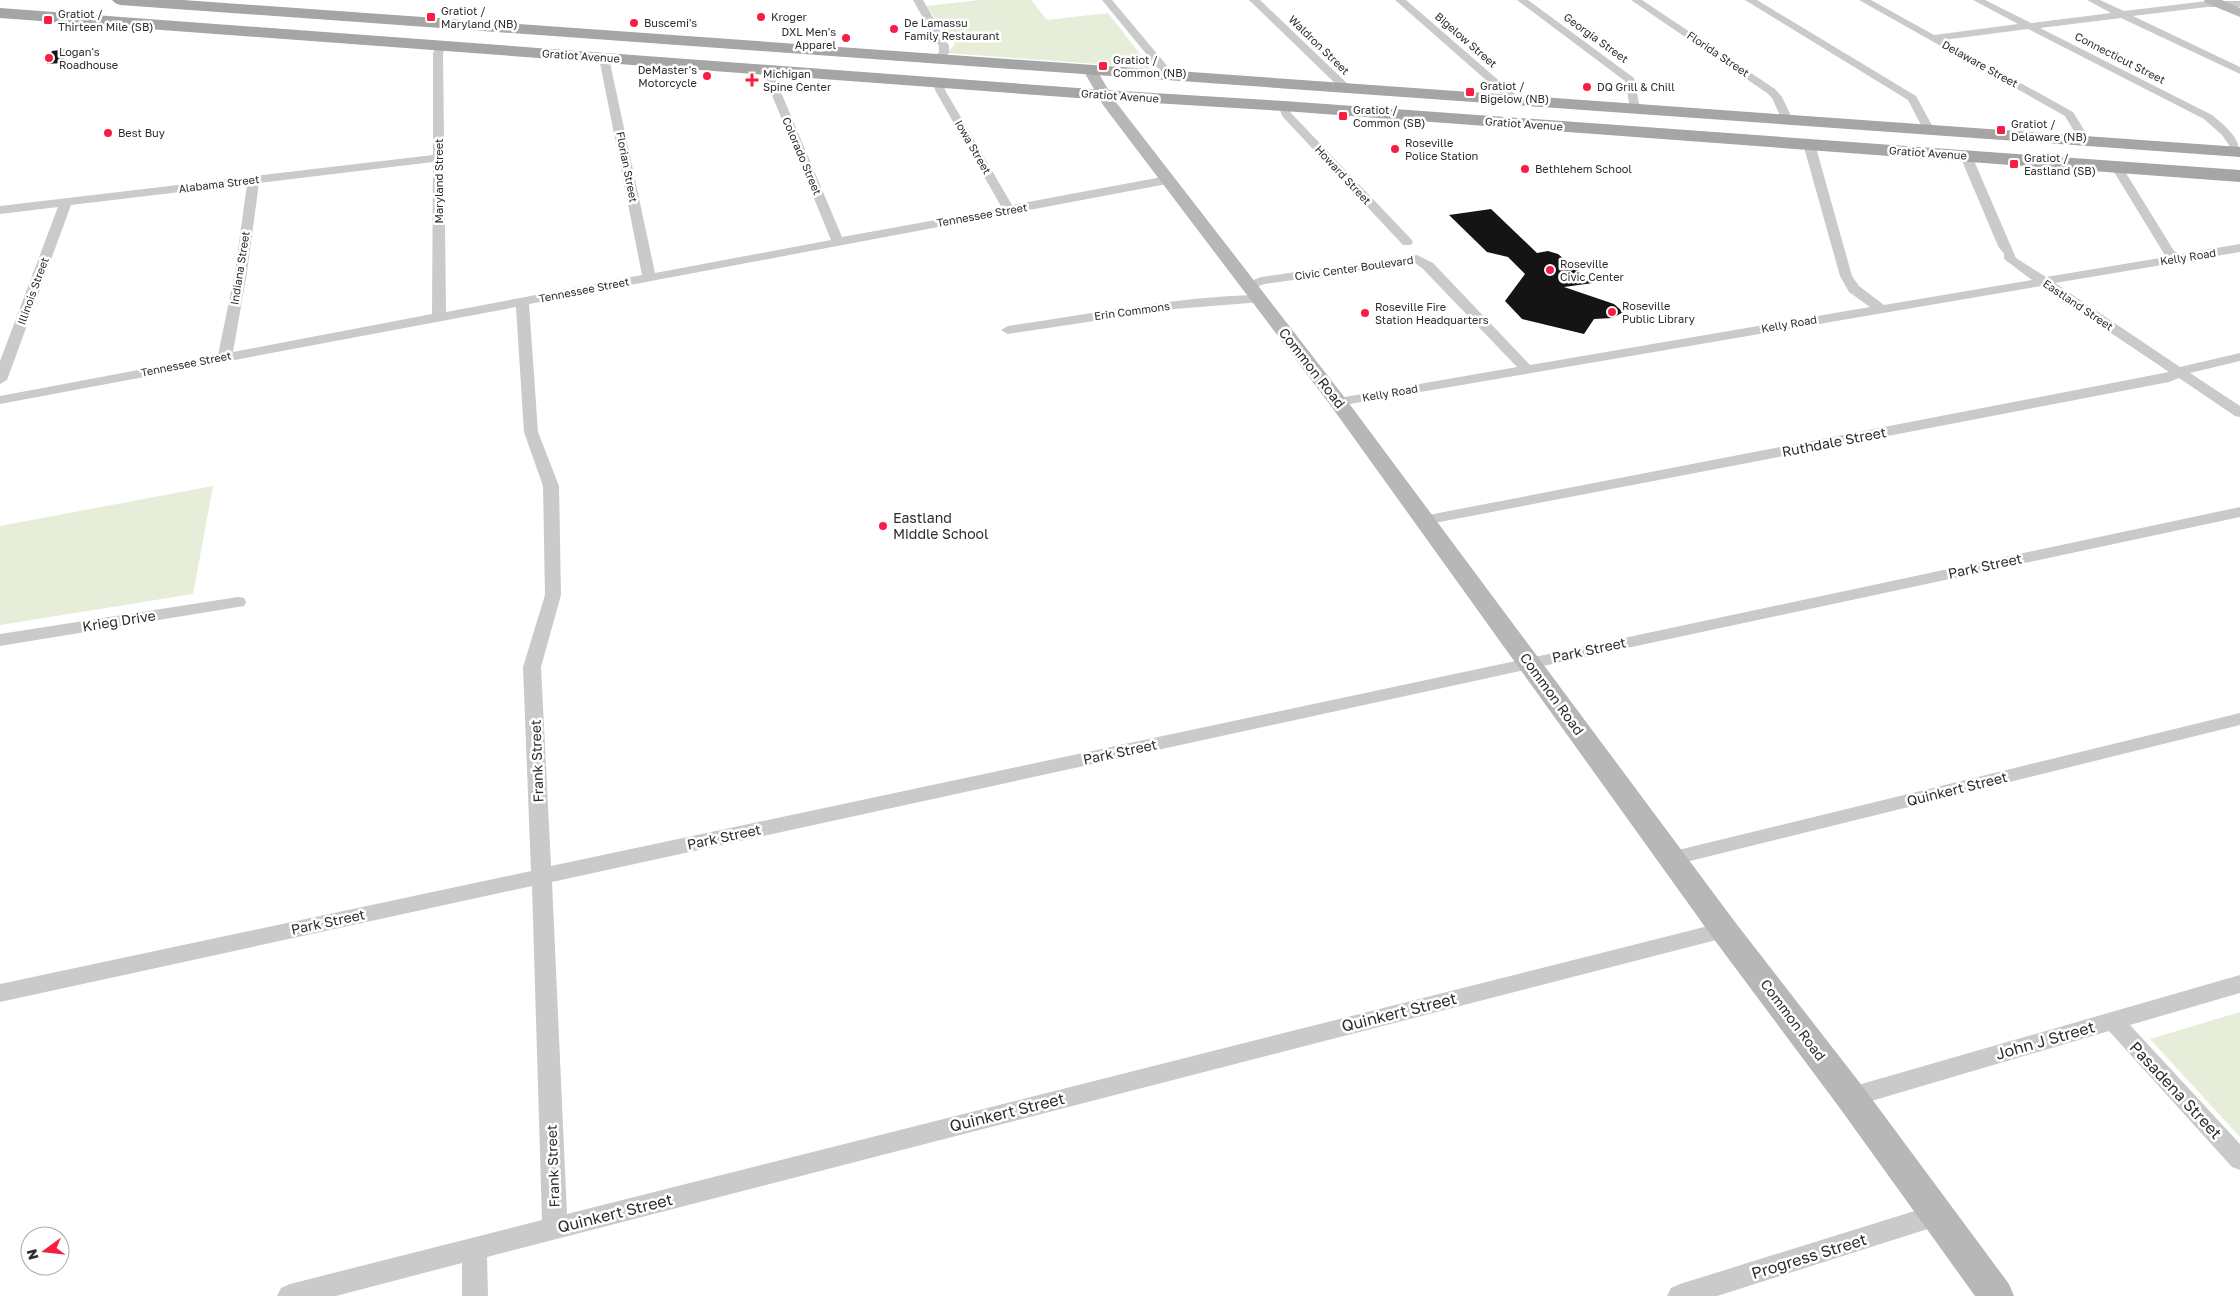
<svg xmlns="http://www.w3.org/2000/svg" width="2240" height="1296" font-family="'Golos Text',sans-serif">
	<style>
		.green { fill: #e6edd9 }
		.building { fill: #141414 }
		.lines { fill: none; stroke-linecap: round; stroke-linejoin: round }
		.street { fill: #cacaca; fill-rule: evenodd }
		.secondary { fill: #b7b7b7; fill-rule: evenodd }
		.primary { fill: #a5a5a5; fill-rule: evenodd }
		.poi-dot { fill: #f61e43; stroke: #fff; stroke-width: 2 }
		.labels { text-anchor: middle; stroke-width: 5; stroke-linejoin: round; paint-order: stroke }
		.far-poi-label { font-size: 11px; fill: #2d2d2d; stroke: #fff; text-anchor: start }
		.far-street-label { font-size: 11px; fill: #2d2d2d; stroke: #fff }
		.street-label { font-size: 14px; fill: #2d2d2d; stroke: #fff }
		.poi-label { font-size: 14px; fill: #2d2d2d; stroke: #fff; text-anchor: start }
		.near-street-label { font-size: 16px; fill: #2d2d2d; stroke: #fff }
	</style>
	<rect width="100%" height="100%" fill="#fff"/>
	<g class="green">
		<path d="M980 0H1031L1047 20 1108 13 1151 68 947 53 955 44 926 6Z"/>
		<path d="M213 486 193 594 0 625V526Z"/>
		<path d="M2240 1012V1137L2150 1039Z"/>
	</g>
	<g class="building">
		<path d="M67 49 62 63 47 64 52 51Z"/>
		<path d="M1491 209 1537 253 1548 251 1558 254 1593 283 1564 287 1614 304 1623 312 1613 318 1594 319 1584 334 1522 319 1505 301 1525 274 1508 257 1487 252 1449 215Z"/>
	</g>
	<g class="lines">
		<g class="street">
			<path d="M913 0H923L949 46V53L941 62 937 63 932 60 939 52V46Z"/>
			<path d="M1102 0H1112L1174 74V78H1166Z"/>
			<path d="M1249 0H1260L1350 86V90H1342Z"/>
			<path d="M1395 0H1406L1519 98 1520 100 1519 102H1511Z"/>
			<path d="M1517 0H1528L1634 78 1640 108 1639 110 1635 111 1630 108 1625 81Z"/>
			<path d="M1631 0H1642L1775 89 1782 97 1793 120 1791 122H1783L1772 98 1767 93Z"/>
			<path d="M1745 0H1757L1916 96 1934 129 1932 131H1924L1908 100Z"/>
			<path d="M1859 0H1871L1934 35 2018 24 1973 0H1985L2031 23 2111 13 2087 0H2100L2124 11 2207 1H2240V7H2207L2133 16 2240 67V74L2121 18 2040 28 2212 115C2225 126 2240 137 2240 155L2235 154 2222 135 2204 119 2028 29 1943 40 2073 112 2091 141 2085 144 2081 143 2065 116Z"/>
			<path d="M441 43 446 46 443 53 446 312 642 275 599 58 604 55 609 58 655 273 831 240 765 78 770 68 774 67 779 70 775 78 842 237 1002 208 935 90 934 83 939 80 944 83 945 90 1012 205 1167 176 1173 180 1167 184 529 304 538 432 559 486 561 595 541 667 551 866 2240 507V517L1529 669 552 882 567 1214 1724 922 1731 924 1734 930 1731 936 1724 938 487 1257 488 1296H462V1263L336 1296H277L281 1288 290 1284 542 1220 532 886 0 1002V984L531 871 523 667 545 595 543 486 524 432 516 307 0 404V396L218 355 235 272 247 184 71 205 7 380 0 384V361L58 207 0 214V206L433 155V53L437 44ZM433 162 432 314 233 352 247 272 259 183Z"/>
			<path d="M1284 103 1288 104 1291 113 1411 239 1413 242 1411 245H1403L1282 116 1279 106Z"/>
			<path d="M1809 141 1815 144 1852 276 1859 286 1884 305 2032 280 2004 259V254L1998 246 1960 156 1966 153 1972 156 2016 258 2046 277 2166 257 2111 167 2117 164 2121 165 2174 251 2180 254 2240 244V252L2055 283 2180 367 2240 353V361L2190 373 2240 406V417L2235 416 2179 378 2169 382 1424 525 1418 523 1416 520 1418 517 2169 372 2041 286 1338 406 1331 402 1333 399 1517 367 1423 269 1415 263 1264 284 1248 291 1241 287 1243 284 1261 277 1417 255 1433 263 1530 365 1870 307 1849 292 1840 276 1803 144Z"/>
			<path d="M1257 295 1262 296 1264 299 1262 302 1174 309 1008 334 1001 330 1008 326C1091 314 1173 297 1257 295Z"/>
			<path d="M238 597 244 598 246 602 244 606 0 646V634Z"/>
			<path d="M2240 713V725L1674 865 1667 863 1664 858 1667 853 1674 851Z"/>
			<path d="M2240 975V993L2130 1025 2240 1144V1170L2232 1167 2109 1031 1851 1107 1843 1104 1840 1097 1843 1090 1851 1087Z"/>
			<path d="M1937 1204 1946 1207 1949 1215 1946 1223 1937 1226 1717 1296H1667L1671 1288 1680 1284Z"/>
		</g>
		<g class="secondary">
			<path d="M2204 0H2222L2240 8V17L2206 3Z"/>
			<path d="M1090 66 1095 67 1115 101 1345 398 1735 922 1863 1087 2009 1284 2014 1296H1975L1839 1107 1713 938 1331 406 1103 105 1083 70 1085 67Z"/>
		</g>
		<g class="primary">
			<path d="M112 0H183L2240 147V157L120 5 115 3Z"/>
			<path d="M0 8 1105 90 1284 101 2240 170V182L1284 111 1105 100 0 18Z"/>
		</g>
	</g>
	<g class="poi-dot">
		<rect x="426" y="12" width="10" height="10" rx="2.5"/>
		<circle cx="761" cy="17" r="5"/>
		<rect x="43" y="15" width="10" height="10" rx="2.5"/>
		<circle cx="634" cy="23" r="5"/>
		<circle cx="894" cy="29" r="5"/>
		<circle cx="846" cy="38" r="5"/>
		<circle cx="49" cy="58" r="5"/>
		<rect x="1098" y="61" width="10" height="10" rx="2.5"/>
		<circle cx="707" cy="76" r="5"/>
		<path d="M749.5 72.5h5v5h5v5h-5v5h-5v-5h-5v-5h5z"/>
		<circle cx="1587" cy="87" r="5"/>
		<rect x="1465" y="87" width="10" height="10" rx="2.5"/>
		<rect x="1338" y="111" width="10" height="10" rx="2.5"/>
		<rect x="1996" y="125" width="10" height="10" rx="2.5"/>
		<circle cx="108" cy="133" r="5"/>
		<circle cx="1395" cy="149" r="5"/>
		<rect x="2009" y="159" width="10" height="10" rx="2.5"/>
		<circle cx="1525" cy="169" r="5"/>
		<circle cx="1550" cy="270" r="5"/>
		<circle cx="1612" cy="312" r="5"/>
		<circle cx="1365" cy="313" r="5"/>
		<circle cx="883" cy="526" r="5"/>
	</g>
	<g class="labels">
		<g class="far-poi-label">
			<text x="441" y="15">Gratiot /<tspan x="441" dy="13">Maryland (NB)</tspan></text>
			<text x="58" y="18">Gratiot /<tspan x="58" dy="13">Thirteen Mile (SB)</tspan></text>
			<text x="771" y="21">Kroger</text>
			<text x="644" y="27">Buscemi's</text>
			<text x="904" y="27">De Lamassu<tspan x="904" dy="13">Family Restaurant</tspan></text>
			<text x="836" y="36" text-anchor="end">DXL Men's<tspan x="836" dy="13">Apparel</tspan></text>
			<text x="59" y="56">Logan's<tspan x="59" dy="13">Roadhouse</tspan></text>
			<text x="1113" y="64">Gratiot /<tspan x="1113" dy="13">Common (NB)</tspan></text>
			<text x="697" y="74" text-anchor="end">DeMaster's<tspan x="697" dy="13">Motorcycle</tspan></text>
			<text x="763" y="78">Michigan<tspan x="763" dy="13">Spine Center</tspan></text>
			<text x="1480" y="90">Gratiot /<tspan x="1480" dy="13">Bigelow (NB)</tspan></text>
			<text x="1597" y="91">DQ Grill &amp; Chill</text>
			<text x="1353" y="114">Gratiot /<tspan x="1353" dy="13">Common (SB)</tspan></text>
			<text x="2011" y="128">Gratiot /<tspan x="2011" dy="13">Delaware (NB)</tspan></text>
			<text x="118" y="137">Best Buy</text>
			<text x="1405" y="147">Roseville<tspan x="1405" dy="13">Police Station</tspan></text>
			<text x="2024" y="162">Gratiot /<tspan x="2024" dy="13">Eastland (SB)</tspan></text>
			<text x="1535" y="173">Bethlehem School</text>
			<text x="1560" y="268">Roseville<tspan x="1560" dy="13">Civic Center</tspan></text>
			<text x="1622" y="310">Roseville<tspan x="1622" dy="13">Public Library</tspan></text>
			<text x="1375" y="311">Roseville Fire<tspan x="1375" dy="13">Station Headquarters</tspan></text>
		</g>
		<g class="far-street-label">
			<text transform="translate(1596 38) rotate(36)" y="4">Georgia Street</text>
			<text transform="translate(1466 40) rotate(41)" y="4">Bigelow Street</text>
			<text transform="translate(1319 45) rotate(44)" y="4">Waldron Street</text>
			<text transform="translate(1718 54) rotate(34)" y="4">Florida Street</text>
			<text transform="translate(581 56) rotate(4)" y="4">Gratiot Avenue</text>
			<text transform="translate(2120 58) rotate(27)" y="4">Connecticut Street</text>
			<text transform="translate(1980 64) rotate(29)" y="4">Delaware Street</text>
			<text transform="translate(1120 96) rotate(4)" y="4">Gratiot Avenue</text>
			<text transform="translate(1524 124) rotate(4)" y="4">Gratiot Avenue</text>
			<text transform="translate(973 147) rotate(60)" y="4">Iowa Street</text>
			<text transform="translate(1928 153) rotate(4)" y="4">Gratiot Avenue</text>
			<text transform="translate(802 156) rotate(67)" y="4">Colorado Street</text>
			<text transform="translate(627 167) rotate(79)" y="4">Florian Street</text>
			<text transform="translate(1343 175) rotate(47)" y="4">Howard Street</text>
			<text transform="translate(439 181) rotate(-90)" y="4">Maryland Street</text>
			<text transform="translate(219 184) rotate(-7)" y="4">Alabama Street</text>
			<text transform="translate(982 215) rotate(-10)" y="4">Tennessee Street</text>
			<text transform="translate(2188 257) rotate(-9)" y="4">Kelly Road</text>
			<text transform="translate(240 268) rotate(-81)" y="4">Indiana Street</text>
			<text transform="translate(1354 268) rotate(-8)" y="4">Civic Center Boulevard</text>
			<text transform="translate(584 290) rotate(-11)" y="4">Tennessee Street</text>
			<text transform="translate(33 291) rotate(-70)" y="4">Illinois Street</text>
			<text transform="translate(2078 305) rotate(34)" y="4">Eastland Street</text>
			<text transform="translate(1132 311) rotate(-8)" y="4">Erin Commons</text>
			<text transform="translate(1789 324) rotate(-10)" y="4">Kelly Road</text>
			<text transform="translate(186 364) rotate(-11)" y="4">Tennessee Street</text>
			<text transform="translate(1390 393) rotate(-10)" y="4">Kelly Road</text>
		</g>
		<g class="street-label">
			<text transform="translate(1312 368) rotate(52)" y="5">Common Road</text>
			<text transform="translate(1834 442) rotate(-11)" y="5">Ruthdale Street</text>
			<text transform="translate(1985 566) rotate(-12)" y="5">Park Street</text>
			<text transform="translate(119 621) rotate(-9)" y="5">Krieg Drive</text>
			<text transform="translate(1589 650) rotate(-12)" y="5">Park Street</text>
			<text transform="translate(1552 694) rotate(54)" y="5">Common Road</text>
			<text transform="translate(1120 752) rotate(-12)" y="5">Park Street</text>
			<text transform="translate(537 761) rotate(-92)" y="5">Frank Street</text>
			<text transform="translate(1957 789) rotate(-14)" y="5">Quinkert Street</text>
			<text transform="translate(724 837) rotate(-12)" y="5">Park Street</text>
			<text transform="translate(328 922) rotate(-12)" y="5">Park Street</text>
			<text transform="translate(1793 1020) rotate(53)" y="5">Common Road</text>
			<text transform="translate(553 1166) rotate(-92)" y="5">Frank Street</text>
		</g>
		<g class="poi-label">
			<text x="893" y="523">Eastland<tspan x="893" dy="16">Middle School</tspan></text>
		</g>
		<g class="near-street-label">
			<text transform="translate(1399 1012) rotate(-14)" y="6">Quinkert Street</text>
			<text transform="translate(2045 1040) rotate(-16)" y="6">John J Street</text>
			<text transform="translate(2176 1090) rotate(47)" y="6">Pasadena Street</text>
			<text transform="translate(1007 1112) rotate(-14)" y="6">Quinkert Street</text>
			<text transform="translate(615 1213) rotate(-14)" y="6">Quinkert Street</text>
			<text transform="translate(1809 1256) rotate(-17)" y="6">Progress Street</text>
		</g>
	</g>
	<g transform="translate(45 1251) rotate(255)"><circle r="24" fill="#ffffff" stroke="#ababab"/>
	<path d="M0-4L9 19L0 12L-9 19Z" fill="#f61e43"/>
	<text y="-8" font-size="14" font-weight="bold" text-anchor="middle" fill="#2d2d2d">N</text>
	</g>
</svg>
